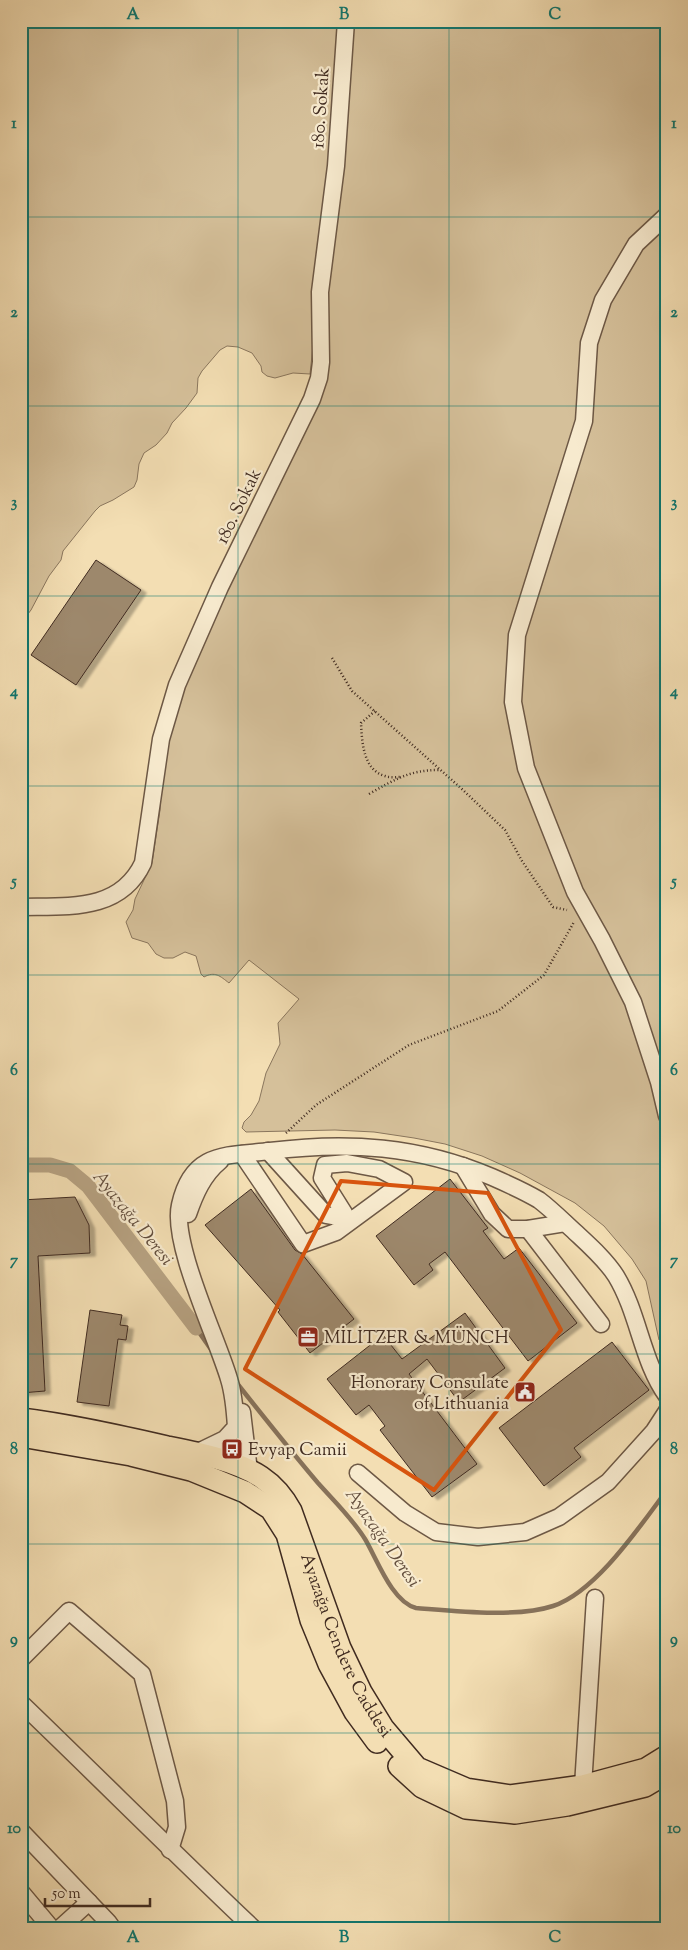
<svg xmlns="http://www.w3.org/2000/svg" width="688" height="1950" font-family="'Sorts Mill Goudy',serif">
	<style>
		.green { fill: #d5c09a; stroke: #8a765d }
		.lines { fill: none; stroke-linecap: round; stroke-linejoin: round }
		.stream { stroke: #87725a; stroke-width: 4.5 }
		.canal { stroke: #b6a181; stroke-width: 15 }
		.building { fill: #9d886c; stroke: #402b20; filter: url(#shadow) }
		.minor-casing { stroke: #6d5845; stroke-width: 19 }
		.major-casing { stroke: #402b20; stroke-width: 24 }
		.path { stroke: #402b20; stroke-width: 2.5; stroke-dasharray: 1 2.5; stroke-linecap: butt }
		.minor { stroke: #f7eace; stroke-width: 16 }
		.major { stroke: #f3deb3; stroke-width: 21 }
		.marked { fill: none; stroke: #d7540e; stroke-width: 4; stroke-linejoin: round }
		.grid { fill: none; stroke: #0f766e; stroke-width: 1; stroke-opacity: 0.55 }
		.labels { text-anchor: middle; stroke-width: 4.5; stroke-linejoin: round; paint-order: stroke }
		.street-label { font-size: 18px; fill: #402b20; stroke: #f7eace }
		.poi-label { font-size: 18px; fill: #402b20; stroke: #f7eace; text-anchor: start }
		.water-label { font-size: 19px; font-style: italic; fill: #634e3d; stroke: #f7eace }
		.neatline { fill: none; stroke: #0f766e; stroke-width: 2 }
		.grid-label { font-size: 16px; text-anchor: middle; font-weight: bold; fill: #0f766e }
	</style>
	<defs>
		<filter id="shadow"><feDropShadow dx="5.5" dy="3" stdDeviation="1" flood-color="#0004"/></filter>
	</defs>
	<rect width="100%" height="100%" fill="#f3deb3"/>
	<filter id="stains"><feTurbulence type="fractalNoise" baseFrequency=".004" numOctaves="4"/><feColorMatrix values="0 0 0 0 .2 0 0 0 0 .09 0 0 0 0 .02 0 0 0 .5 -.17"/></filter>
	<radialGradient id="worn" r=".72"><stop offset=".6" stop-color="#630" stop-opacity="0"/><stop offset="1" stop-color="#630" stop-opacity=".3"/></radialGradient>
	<path class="green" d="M21 21H667V1334L659 1340 646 1281 632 1259 604 1226 575 1203 520 1173 482 1156 445 1144 414 1138 374 1132 335 1130 246 1132 242 1128 244 1122 251 1115 259 1101 266 1073 280 1044 278 1023 299 999 249 960 229 983C220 976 215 971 204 977L201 974 196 956 185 952 173 958H164L156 954 148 943 132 938 126 922 133 910 135 899 152 863 160 810 162 770 173 711 226 590 318 401 313 346 310 374 293 373 275 378 267 376 262 372 261 366 252 353 238 347 227 346 220 350 202 371 198 378 197 393 186 408 172 423 167 433 156 445 144 453 139 464 137 480 134 487 113 500 100 506 95 511 63 551 61 560 49 576 31 610 21 623Z"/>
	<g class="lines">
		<g class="stream">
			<path d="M196 1328 210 1348"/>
			<path d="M236 1382C263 1416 290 1450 318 1483 334 1501 352 1518 365 1539 377 1559 392 1602 416 1608 454 1611 517 1618 553 1606 596 1592 640 1526 667 1490"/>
		</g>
		<path class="canal" d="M21 1165H50L70 1171 88 1186 196 1328"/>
	</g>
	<g class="building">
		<path d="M96 560 141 590 76 685 31 655Z"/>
		<path d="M450 1179 488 1228 483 1231 504 1259 519 1248 577 1323 528 1361 445 1252 429 1264 433 1270 414 1285 376 1236Z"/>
		<path d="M251 1189 295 1250 302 1254 354 1319 310 1353 278 1312 280 1310 205 1225Z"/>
		<path d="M75 1197 89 1225 90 1253 38 1256 45 1391 21 1393V1200Z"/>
		<path d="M90 1310 122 1315 120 1325 128 1326 126 1340 118 1339 109 1406 77 1402Z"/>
		<path d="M465 1313 505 1368 459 1402 427 1359 409 1374 477 1464 432 1497 380 1430 385 1426 369 1405 356 1415 327 1379 383 1335 402 1359Z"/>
		<path d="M612 1342 649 1390 574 1448 581 1457 544 1486 499 1428Z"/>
	</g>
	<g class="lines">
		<g class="minor-casing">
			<g id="minor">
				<path d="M667 215 636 244 603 300 589 343 584 421 517 635 513 702 526 768 575 892 602 940 633 1002 659 1082 667 1116"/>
				<path d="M21 907C68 906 120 912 143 863L161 739 177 685 220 587 312 399 319 378 321 362 320 292 336 166 346 21"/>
				<path d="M242 1154 303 1244 336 1232 404 1182 379 1169 347 1163 325 1165 322 1178 344 1213 337 1217 326 1215 268 1151"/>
				<path d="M463 1166 492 1214 508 1229H528L565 1223"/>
				<path d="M188 1214C195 1194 203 1175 220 1161"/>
				<path d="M528 1229 601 1324"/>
				<path d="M242 1412 249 1471"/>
				<path d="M196 1453 225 1439 236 1427C235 1411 234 1395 229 1379 217 1338 171 1243 180 1205 192 1151 226 1156 270 1151 348 1141 419 1146 492 1177 508 1184 524 1191 539 1200 551 1209 563 1221 575 1232 589 1245 606 1260 616 1276 639 1314 642 1362 667 1396"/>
				<path d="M358 1473 405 1513 436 1532 478 1537 525 1532 559 1517 608 1482 654 1431 667 1411"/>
				<path d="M21 1659 69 1611 142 1674 175 1801 177 1827 170 1850"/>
				<path d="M21 1703C99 1778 175 1854 254 1929"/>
				<path d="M583 1786 595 1598"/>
				<path d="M21 1831 108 1922 113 1929"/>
				<path d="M21 1892 52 1929"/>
				<path d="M59 1929 89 1902"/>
			</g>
		</g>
		<g class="major-casing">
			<g id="major">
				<path id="s1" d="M21 1419C70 1425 119 1436 167 1447 197 1453 235 1460 261 1477 273 1485 284 1498 291 1511L340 1648 361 1692 383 1728 417 1768 466 1789 510 1796 583 1786 646 1769 667 1756"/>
				<path d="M21 1436 131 1455 191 1470 245 1492 271 1509 287 1534 311 1620 329 1664 355 1712 377 1742"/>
				<path d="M399 1766 422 1787 466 1808 515 1813 567 1805 645 1786 667 1773"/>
			</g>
		</g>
		<g class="path">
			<path d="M332 658 352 691 463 790 505 830 522 861 553 907 567 910"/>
			<path d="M375 711 361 723C362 742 363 770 385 776 390 778 396 777 401 777"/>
			<path d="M369 794C394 780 409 770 439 770"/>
			<path d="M286 1133 316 1105 409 1045 498 1011 544 975 574 922"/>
		</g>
		<use href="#minor" class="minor"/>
		<use href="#major" class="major"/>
	</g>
	<path class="marked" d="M341 1181 488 1193 561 1330 434 1490 245 1369Z"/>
	<path class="grid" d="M238 21V1929M449 21V1929M21 217H667M21 406H667M21 596H667M21 786H667M21 975H667M21 1164H667M21 1354H667M21 1544H667M21 1733H667"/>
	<defs>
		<g id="office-square" transform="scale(1.125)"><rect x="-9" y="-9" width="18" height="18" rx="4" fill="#8f2418" stroke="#f7eace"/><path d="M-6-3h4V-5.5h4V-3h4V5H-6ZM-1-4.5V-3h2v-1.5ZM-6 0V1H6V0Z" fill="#fff"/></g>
		<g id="civic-square" transform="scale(1.125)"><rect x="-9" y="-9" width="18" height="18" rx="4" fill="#8f2418" stroke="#f7eace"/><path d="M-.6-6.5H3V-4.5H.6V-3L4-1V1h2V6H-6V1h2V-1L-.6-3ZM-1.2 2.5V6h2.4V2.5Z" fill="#fff"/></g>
		<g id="bus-square" transform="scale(1.125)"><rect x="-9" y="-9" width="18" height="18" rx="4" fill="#8f2418" stroke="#f7eace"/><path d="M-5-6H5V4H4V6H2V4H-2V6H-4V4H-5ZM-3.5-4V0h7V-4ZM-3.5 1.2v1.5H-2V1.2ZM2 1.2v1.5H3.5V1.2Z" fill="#fff"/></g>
	</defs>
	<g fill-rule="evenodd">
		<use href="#office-square" x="308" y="1337"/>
		<use href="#civic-square" x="525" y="1392"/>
		<use href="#bus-square" x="232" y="1449"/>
	</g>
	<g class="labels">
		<g class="street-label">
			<text transform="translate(320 108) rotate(-86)" y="6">180. Sokak</text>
			<text transform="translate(238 506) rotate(-64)" y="6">180. Sokak</text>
			<text dy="6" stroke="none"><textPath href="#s1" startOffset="439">Ayazağa Cendere Caddesi</textPath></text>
		</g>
		<g class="poi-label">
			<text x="324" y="1343">MİLİTZER &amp; MÜNCH</text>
			<text x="509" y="1388" text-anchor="end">Honorary Consulate<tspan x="509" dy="21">of Lithuania</tspan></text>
			<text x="248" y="1455">Evyap Camii</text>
		</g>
		<g class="water-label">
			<text transform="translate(134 1217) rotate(51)" y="7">Ayazağa Deresi</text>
			<text transform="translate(384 1537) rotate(55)" y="7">Ayazağa Deresi</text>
		</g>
	</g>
	<rect width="688" height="1950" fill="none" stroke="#f3deb3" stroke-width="55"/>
	<path d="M45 1898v8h105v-8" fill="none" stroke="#402b20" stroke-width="2.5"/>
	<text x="52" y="1898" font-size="15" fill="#402b20" stroke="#f7eace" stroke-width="4" paint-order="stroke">50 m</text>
	<rect x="28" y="28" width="632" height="1894" class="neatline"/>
	<g class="grid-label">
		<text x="133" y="19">A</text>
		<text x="344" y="19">B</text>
		<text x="555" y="19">C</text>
		<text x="14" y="128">1</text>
		<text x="674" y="128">1</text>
		<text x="14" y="317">2</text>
		<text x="674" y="317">2</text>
		<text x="14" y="507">3</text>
		<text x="674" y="507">3</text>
		<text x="14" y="696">4</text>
		<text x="674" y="696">4</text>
		<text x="14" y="886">5</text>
		<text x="674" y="886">5</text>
		<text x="14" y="1075">6</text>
		<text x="674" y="1075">6</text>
		<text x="14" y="1265">7</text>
		<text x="674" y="1265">7</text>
		<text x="14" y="1454">8</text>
		<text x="674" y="1454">8</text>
		<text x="14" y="1644">9</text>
		<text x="674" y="1644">9</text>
		<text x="14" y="1833">10</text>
		<text x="674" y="1833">10</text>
		<text x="133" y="1942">A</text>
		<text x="344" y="1942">B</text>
		<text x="555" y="1942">C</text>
	</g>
	<rect width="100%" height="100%" filter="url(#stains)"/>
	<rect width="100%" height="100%" fill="url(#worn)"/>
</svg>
